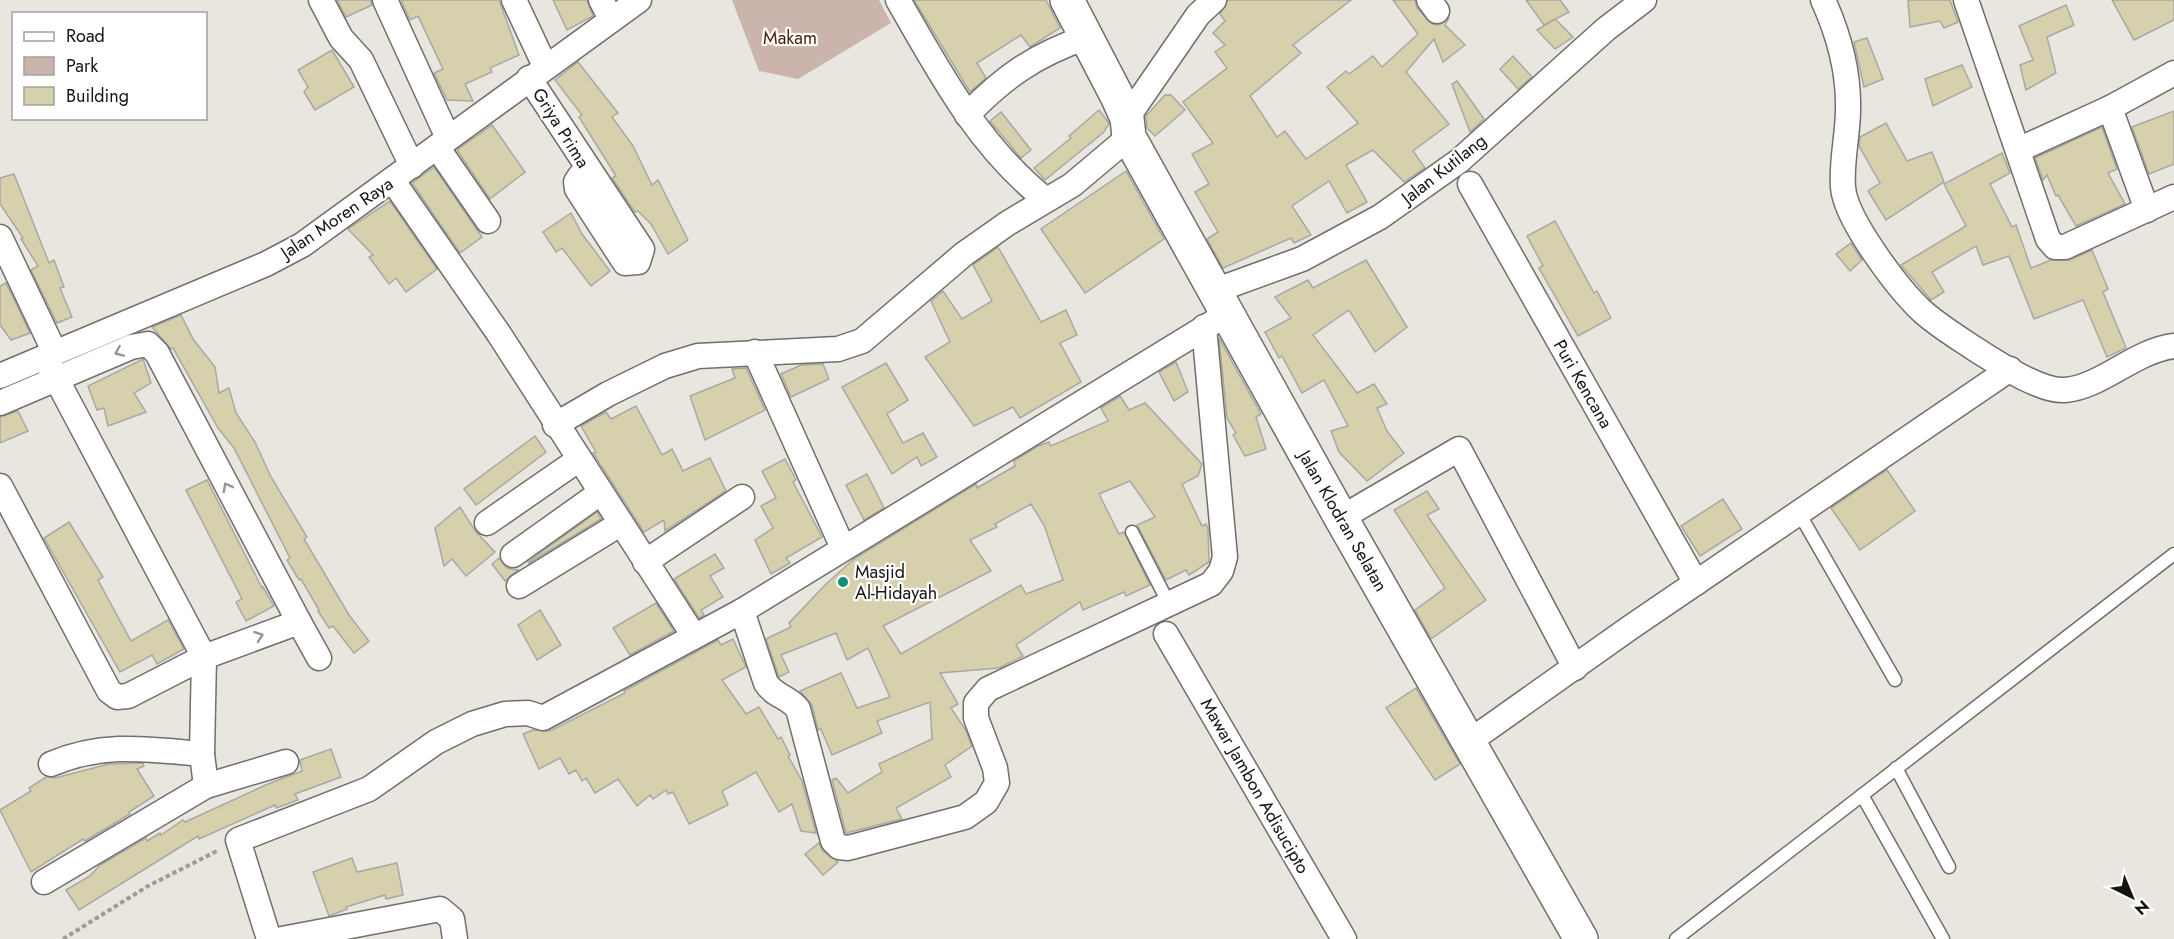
<svg xmlns="http://www.w3.org/2000/svg" width="2174" height="939" font-family="Jost,sans-serif">
	<style>
		.green { fill: #cbb4ab }
		.building { fill: #d6d0ad; stroke: #a9a8a2; stroke-width: 1.5; fill-rule: evenodd }
		.lines { fill: none; stroke-linecap: round; stroke-linejoin: round }
		.service-casing { stroke: #716f6a; stroke-width: 15 }
		.minor-casing { stroke: #716f6a; stroke-width: 27 }
		.secondary-casing { stroke: #716f6a; stroke-width: 36 }
		.path { stroke: #9e9b97; stroke-width: 4; stroke-dasharray: 4.5 3; stroke-linecap: butt }
		.service { stroke: #fff; stroke-width: 12 }
		.minor { stroke: #fff; stroke-width: 24 }
		.secondary { stroke: #fff; stroke-width: 33 }
		.oneway { stroke: #969594 }
		.poi-dot { fill: #0e9178; stroke: #fff; stroke-width: 2 }
		.labels { text-anchor: middle; stroke-width: 4.5; stroke-linejoin: round; paint-order: stroke }
		.park-label { font-size: 18px; fill: #4b1d06; stroke: #fff }
		.street-label { font-size: 18px; fill: #151412; stroke: #fff }
		.poi-label { font-size: 18px; fill: #151412; stroke: #fff; text-anchor: start }
	</style>
	<rect width="100%" height="100%" fill="#e9e6e0"/>
	<path class="green" d="M732 0H879L891 23 798 79 759 71Z"/>
	<g class="building">
		<path d="M337 0H371L372 5 346 17Z"/>
		<path d="M401 0H499L519 55 490 68 492 72 465 84 473 101 447 100 434 73 443 69 418 16 410 20Z"/>
		<path d="M553 0H587L593 16 567 30Z"/>
		<path d="M914 0H1046L1060 28 1030 47 1021 35 977 63 986 78 970 92Z"/>
		<path d="M1228 0H1351L1293 45 1301 53 1250 96 1277 137 1285 131 1306 159 1358 123 1327 87 1346 71 1349 74 1373 56 1382 67 1418 34 1393 0H1415L1417 8 1432 24 1439 25 1449 18 1445 25 1465 45 1443 62 1434 39 1406 72 1449 124 1413 151 1425 168 1404 182 1373 150 1346 165 1367 202 1347 213 1329 181 1292 206 1311 235 1294 243 1291 238 1223 268 1207 239 1218 232 1195 192 1209 184 1192 154 1213 143 1183 102 1227 68 1215 52 1225 45 1213 33 1225 21 1220 14Z"/>
		<path d="M1526 0H1560L1569 12 1544 25Z"/>
		<path d="M1908 0H1950L1958 22 1944 28 1940 21 1910 27Z"/>
		<path d="M2112 0H2174V20L2134 40Z"/>
		<path d="M2066 5 2074 25 2047 37 2056 73 2026 90 2020 65 2033 60 2019 26Z"/>
		<path d="M1555 19 1573 37 1555 49 1537 30Z"/>
		<path d="M1867 38 1883 79 1864 87 1854 42Z"/>
		<path d="M332 50 354 87 315 110 304 92 308 87 298 70Z"/>
		<path d="M1513 56 1532 77 1518 89 1500 69Z"/>
		<path d="M578 62 618 113 612 117 633 146 652 185 658 180 688 240 668 254 651 224 638 211 635 212 612 178 616 176 579 117 582 115 555 80Z"/>
		<path d="M1962 65 1972 87 1933 106 1925 79Z"/>
		<path d="M1457 81 1484 119 1470 132 1452 84Z"/>
		<path d="M1165 95H1171L1185 110 1155 136 1147 128 1146 116Z"/>
		<path d="M1099 110 1109 123 1104 132 1045 180 1034 168 1071 138 1069 136Z"/>
		<path d="M2174 111V164L2149 174 2132 127Z"/>
		<path d="M1001 112 1031 150 1021 158 990 121Z"/>
		<path d="M1886 123 1907 161 1932 152 1944 182 1886 220 1868 191 1880 183 1859 146 1860 137Z"/>
		<path d="M492 125 525 172 490 199 457 150Z"/>
		<path d="M2102 127 2117 169 2108 173 2125 204 2076 226 2058 195 2056 196 2047 175 2043 180 2035 158Z"/>
		<path d="M2002 153 2010 173 1990 184 2012 227 2016 225 2031 268 2051 260H2070L2092 250 2108 289 2103 292 2126 348 2107 357 2083 300 2034 319 2009 256 1983 265 1976 246 1932 272 1944 292 1931 300 1901 265 1966 226 1944 184Z"/>
		<path d="M434 167 482 237 460 253 412 183Z"/>
		<path d="M1126 171 1164 239 1085 293 1041 229Z"/>
		<path d="M14 174 49 263 54 260 64 287 60 288 72 317 57 323 31 270 38 266 21 239 23 238 0 204V178Z"/>
		<path d="M390 201 437 269 406 292 396 278 389 284 369 257 373 255 348 229Z"/>
		<path d="M571 213 582 234 610 271 591 286 562 248 556 252 543 232Z"/>
		<path d="M1555 221 1594 293 1597 291 1611 318 1578 336 1539 268 1543 266 1527 236Z"/>
		<path d="M1851 243 1862 260 1850 271 1836 254Z"/>
		<path d="M998 247 1041 322 1066 310 1077 335 1060 343 1081 382 1020 418 1013 407 974 426 925 357 950 342 931 301 943 291 962 319 992 301 973 265Z"/>
		<path d="M1366 260 1407 327 1375 352 1349 310 1313 335 1357 393 1374 384 1387 404 1377 408 1387 431 1404 453 1367 481 1339 452 1331 431 1348 426 1324 380 1302 393 1282 356 1279 358 1265 332 1291 318 1275 297 1308 280 1313 288Z"/>
		<path d="M6 283 30 333 11 340 0 325V286Z"/>
		<path d="M181 315 193 339 215 367 219 393 229 388 236 413 255 442 271 477 307 537 304 539 349 615 369 641 354 653 333 626 329 628 318 611 319 610 301 579 299 580 287 560 290 558 234 448 218 428 173 348 171 349 152 327Z"/>
		<path d="M1219 338 1261 414 1256 417 1266 449 1245 456 1233 435 1236 433 1227 418Z"/>
		<path d="M143 359 151 383 134 393 146 412 108 426 104 408 97 410 88 386Z"/>
		<path d="M1176 362 1188 392 1174 401 1159 372Z"/>
		<path d="M886 363 908 400 887 414 903 443 923 433 937 457 921 466 917 457 892 474 842 387Z"/>
		<path d="M823 364 829 379 791 397 781 374 801 365Z"/>
		<path d="M746 368 765 410 705 440 690 396 735 378 732 369Z"/>
		<path d="M1120 396 1129 410 1145 403 1202 464 1198 476 1182 484 1202 526 1206 524 1208 528 1209 562 1189 575 1186 570 1166 580 1137 525 1155 517 1130 481 1099 494 1119 534 1124 532 1150 585 1126 596 1124 592 1083 610 1080 602 1016 645 1023 656 999 668 940 673 958 704 951 708 965 729 972 746 945 765 951 777 896 808 902 819 846 833 832 780 836 778 848 793 882 772 879 764 932 739 930 702 877 721 882 733 832 755 821 729 818 730 812 705 800 691 841 673 857 708 890 697 868 648 847 660 836 633 781 655 789 672 779 677 766 639 791 627 789 623 826 584 854 559 976 484 977 488 1015 466 1014 461 1038 446 1049 442 1051 446 1108 421 1101 408ZM1031 504 1044 525 1063 580 1026 594 1021 585 901 654 883 626 991 571 970 540 997 527 995 524Z"/>
		<path d="M636 406 662 455 672 449 683 471 710 458 726 491 665 531 664 520 644 532 593 453 596 452 581 426 606 412 611 419Z"/>
		<path d="M18 411 28 431 0 443V417Z"/>
		<path d="M535 436 546 452 476 505 464 489Z"/>
		<path d="M785 459 796 480 793 482 822 537 786 558 790 563 771 574 755 540 773 528 761 506 776 498 762 471Z"/>
		<path d="M1887 470 1915 511 1860 550 1831 508Z"/>
		<path d="M867 474 884 508 864 520 846 485Z"/>
		<path d="M207 480 262 588 263 587 274 606 246 621 236 602 242 599 186 490Z"/>
		<path d="M1427 491 1439 509 1427 515 1486 600 1431 639 1415 610 1445 588 1394 510Z"/>
		<path d="M1723 499 1742 529 1700 556 1681 526Z"/>
		<path d="M460 507 476 532 495 552 466 576 452 559 444 566 435 528Z"/>
		<path d="M597 512 601 519 529 563 528 562Z"/>
		<path d="M69 522 103 577 98 580 131 641 168 620 184 649 157 664 152 655 120 672 44 538Z"/>
		<path d="M715 554 724 568 710 576 723 597 701 610 704 615 699 618 674 579Z"/>
		<path d="M499 558 507 568 518 570 505 581 492 564Z"/>
		<path d="M656 603 674 631 630 655 613 628Z"/>
		<path d="M540 610 561 645 537 660 518 625Z"/>
		<path d="M733 639 746 667 722 680 746 714 759 707 778 739 781 737 790 755 788 756 802 781 816 833 801 831 792 804 779 812 756 772 722 791 728 805 689 824 673 792 668 794 666 790 653 799 650 795 637 806 618 779 595 793 586 778 582 781 576 770 569 774 560 758 539 769 523 734 533 730 550 731 625 693 624 691 718 640 721 645Z"/>
		<path d="M1416 688 1460 764 1435 780 1386 708Z"/>
		<path d="M331 749 341 777 295 794 298 800 276 808 275 805 199 839 198 836 79 910 66 890 90 876 100 865 146 838 147 841 160 833 161 835 183 820 185 822 268 784 302 771 300 760Z"/>
		<path d="M143 763 144 766 137 769 154 796 129 812 130 814 85 841 83 839 31 872 0 810 31 791 29 788 46 777 55 778 109 764Z"/>
		<path d="M819 843 823 851 838 862 823 875 805 854Z"/>
		<path d="M352 858 357 872 397 863 403 895 386 899 385 895 346 907 347 909 329 916 313 872Z"/>
	</g>
	<g class="lines">
		<g class="service-casing">
			<g id="service">
				<path d="M1799 513 1895 680"/>
				<path d="M1132 532 1169 604"/>
				<path d="M1896 768 1949 867"/>
				<path d="M1862 795 1943 939"/>
				<path d="M1676 939 2174 554"/>
			</g>
		</g>
		<g class="minor-casing">
			<g id="minor">
				<path d="M321 0 341 38 361 60 412 166"/>
				<path d="M385 0 448 138"/>
				<path d="M514 0 545 66"/>
				<path d="M601 0 611 19"/>
				<path d="M898 0C940 73 978 146 1046 200"/>
				<path d="M1429 0 1437 11"/>
				<path d="M1823 0C1839 35 1849 70 1848 110 1848 135 1841 161 1843 187 1845 219 1899 290 1923 312 1939 326 1957 337 1975 349 1996 362 2040 392 2065 390 2102 387 2134 351 2174 346"/>
				<path d="M1966 0 2048 239 2055 247H2065L2174 197"/>
				<path d="M529 78 642 249 638 262 625 263 577 189 576 182 580 176 592 177"/>
				<path d="M2110 108 2147 210"/>
				<path d="M967 115C1005 76 1035 55 1087 37"/>
				<path d="M1127 118 1198 15 1214 0"/>
				<path d="M437 147 488 221"/>
				<path d="M2018 150 2110 108 2174 73"/>
				<path d="M393 181 499 334 694 636"/>
				<path d="M1470 184 1696 583"/>
				<path d="M0 237 55 353"/>
				<path d="M1214 291 1302 259 1380 217 1459 161 1606 29 1644 0"/>
				<path d="M755 352 843 548"/>
				<path d="M49 365 204 657 202 754 206 786"/>
				<path d="M0 376 266 264 302 245 639 0"/>
				<path d="M0 403 131 347 148 344 157 353 299 622 204 657 128 696 117 697 109 691 0 486"/>
				<path d="M555 425 608 394 665 366 698 356 838 349 862 341 964 254 1008 223 1072 185 1129 137"/>
				<path d="M1341 518 1459 449 1575 668"/>
				<path d="M487 523 578 460"/>
				<path d="M513 555 600 493"/>
				<path d="M645 562 742 497"/>
				<path d="M519 586 620 524"/>
				<path d="M742 611 766 683C774 696 789 697 798 709L833 841 839 847 848 848 965 817 986 802 997 783 995 768 976 718V703L988 689 1211 584 1221 571 1225 557 1204 327"/>
				<path d="M299 622 319 658"/>
				<path d="M1166 634 1344 939"/>
				<path d="M1470 741 1631 627 2010 369"/>
				<path d="M51 764C103 742 147 749 202 754"/>
				<path d="M44 882 206 786 286 762"/>
				<path d="M269 939 238 840 369 789 436 742 472 724 505 714 528 713 543 718 742 611 1227 314"/>
				<path d="M282 939 440 909 452 919 455 939"/>
			</g>
		</g>
		<g class="secondary-casing">
			<path id="secondary" d="M1067 0 1118 98 1127 118 1129 137 1341 518 1581 939"/>
		</g>
		<path class="path" d="M63 939 148 886 219 850"/>
		<use href="#service" class="service"/>
		<use href="#minor" class="minor"/>
		<use href="#secondary" class="secondary"/>
	</g>
	<defs><path id="oneway-chevron" d="M-2-3.5L2.5 0L-2 3.5" fill="none" stroke-width="1.6" stroke-linecap="round" stroke-linejoin="round" transform="scale(1.5)"/></defs>
	<g class="oneway">
		<use href="#oneway-chevron" transform="translate(119 352) rotate(157)"/>
		<use href="#oneway-chevron" transform="translate(227 487) rotate(-118)"/>
		<use href="#oneway-chevron" transform="translate(259 636) rotate(-20)"/>
	</g>
	<circle class="poi-dot" cx="843" cy="582" r="6"/>
	<g class="labels">
		<g class="park-label">
			<text x="790" y="44">Makam</text>
		</g>
		<g class="street-label">
			<text transform="translate(561 128) rotate(58)" y="6">Griya Prima</text>
			<text transform="translate(1444 169) rotate(-38)" y="6">Jalan Kutilang</text>
			<text transform="translate(337 218) rotate(-34)" y="6">Jalan Moren Raya</text>
			<text transform="translate(1583 384) rotate(60)" y="6">Puri Kencana</text>
			<text transform="translate(1343 521) rotate(60)" y="6">Jalan Klodran Selatan</text>
			<text transform="translate(1255 786) rotate(60)" y="6">Mawar Jambon Adisucipto</text>
		</g>
		<g class="poi-label">
			<text x="855" y="578">Masjid<tspan x="855" dy="21">Al-Hidayah</tspan></text>
		</g>
	</g>
	<rect x="12" y="12" width="195" height="108" fill="#ffffff" stroke="#a1a1a0" stroke-width="1.5"/>
	<rect x="24" y="32" width="30" height="9" fill="#ffffff" stroke="#a1a1a0" stroke-width="1.5"/>
	<text x="66" y="42" font-size="18" fill="#151412">Road</text>
	<rect x="24" y="57" width="30" height="18" fill="#cbb4ab" stroke="#a1a1a0" stroke-width="1.5"/>
	<text x="66" y="72" font-size="18" fill="#151412">Park</text>
	<rect x="24" y="87" width="30" height="18" fill="#d6d0ad" stroke="#a1a1a0" stroke-width="1.5"/>
	<text x="66" y="102" font-size="18" fill="#151412">Building</text>
	<g transform="translate(2132 897) rotate(137)" stroke="#ffffff" stroke-width="4.5" paint-order="stroke">
	<path d="M0-4.5L10 22L0 15L-10 22Z" fill="#151412"/>
	<text y="-9" font-size="16" font-weight="bold" text-anchor="middle" fill="#151412">N</text>
	</g>
</svg>
